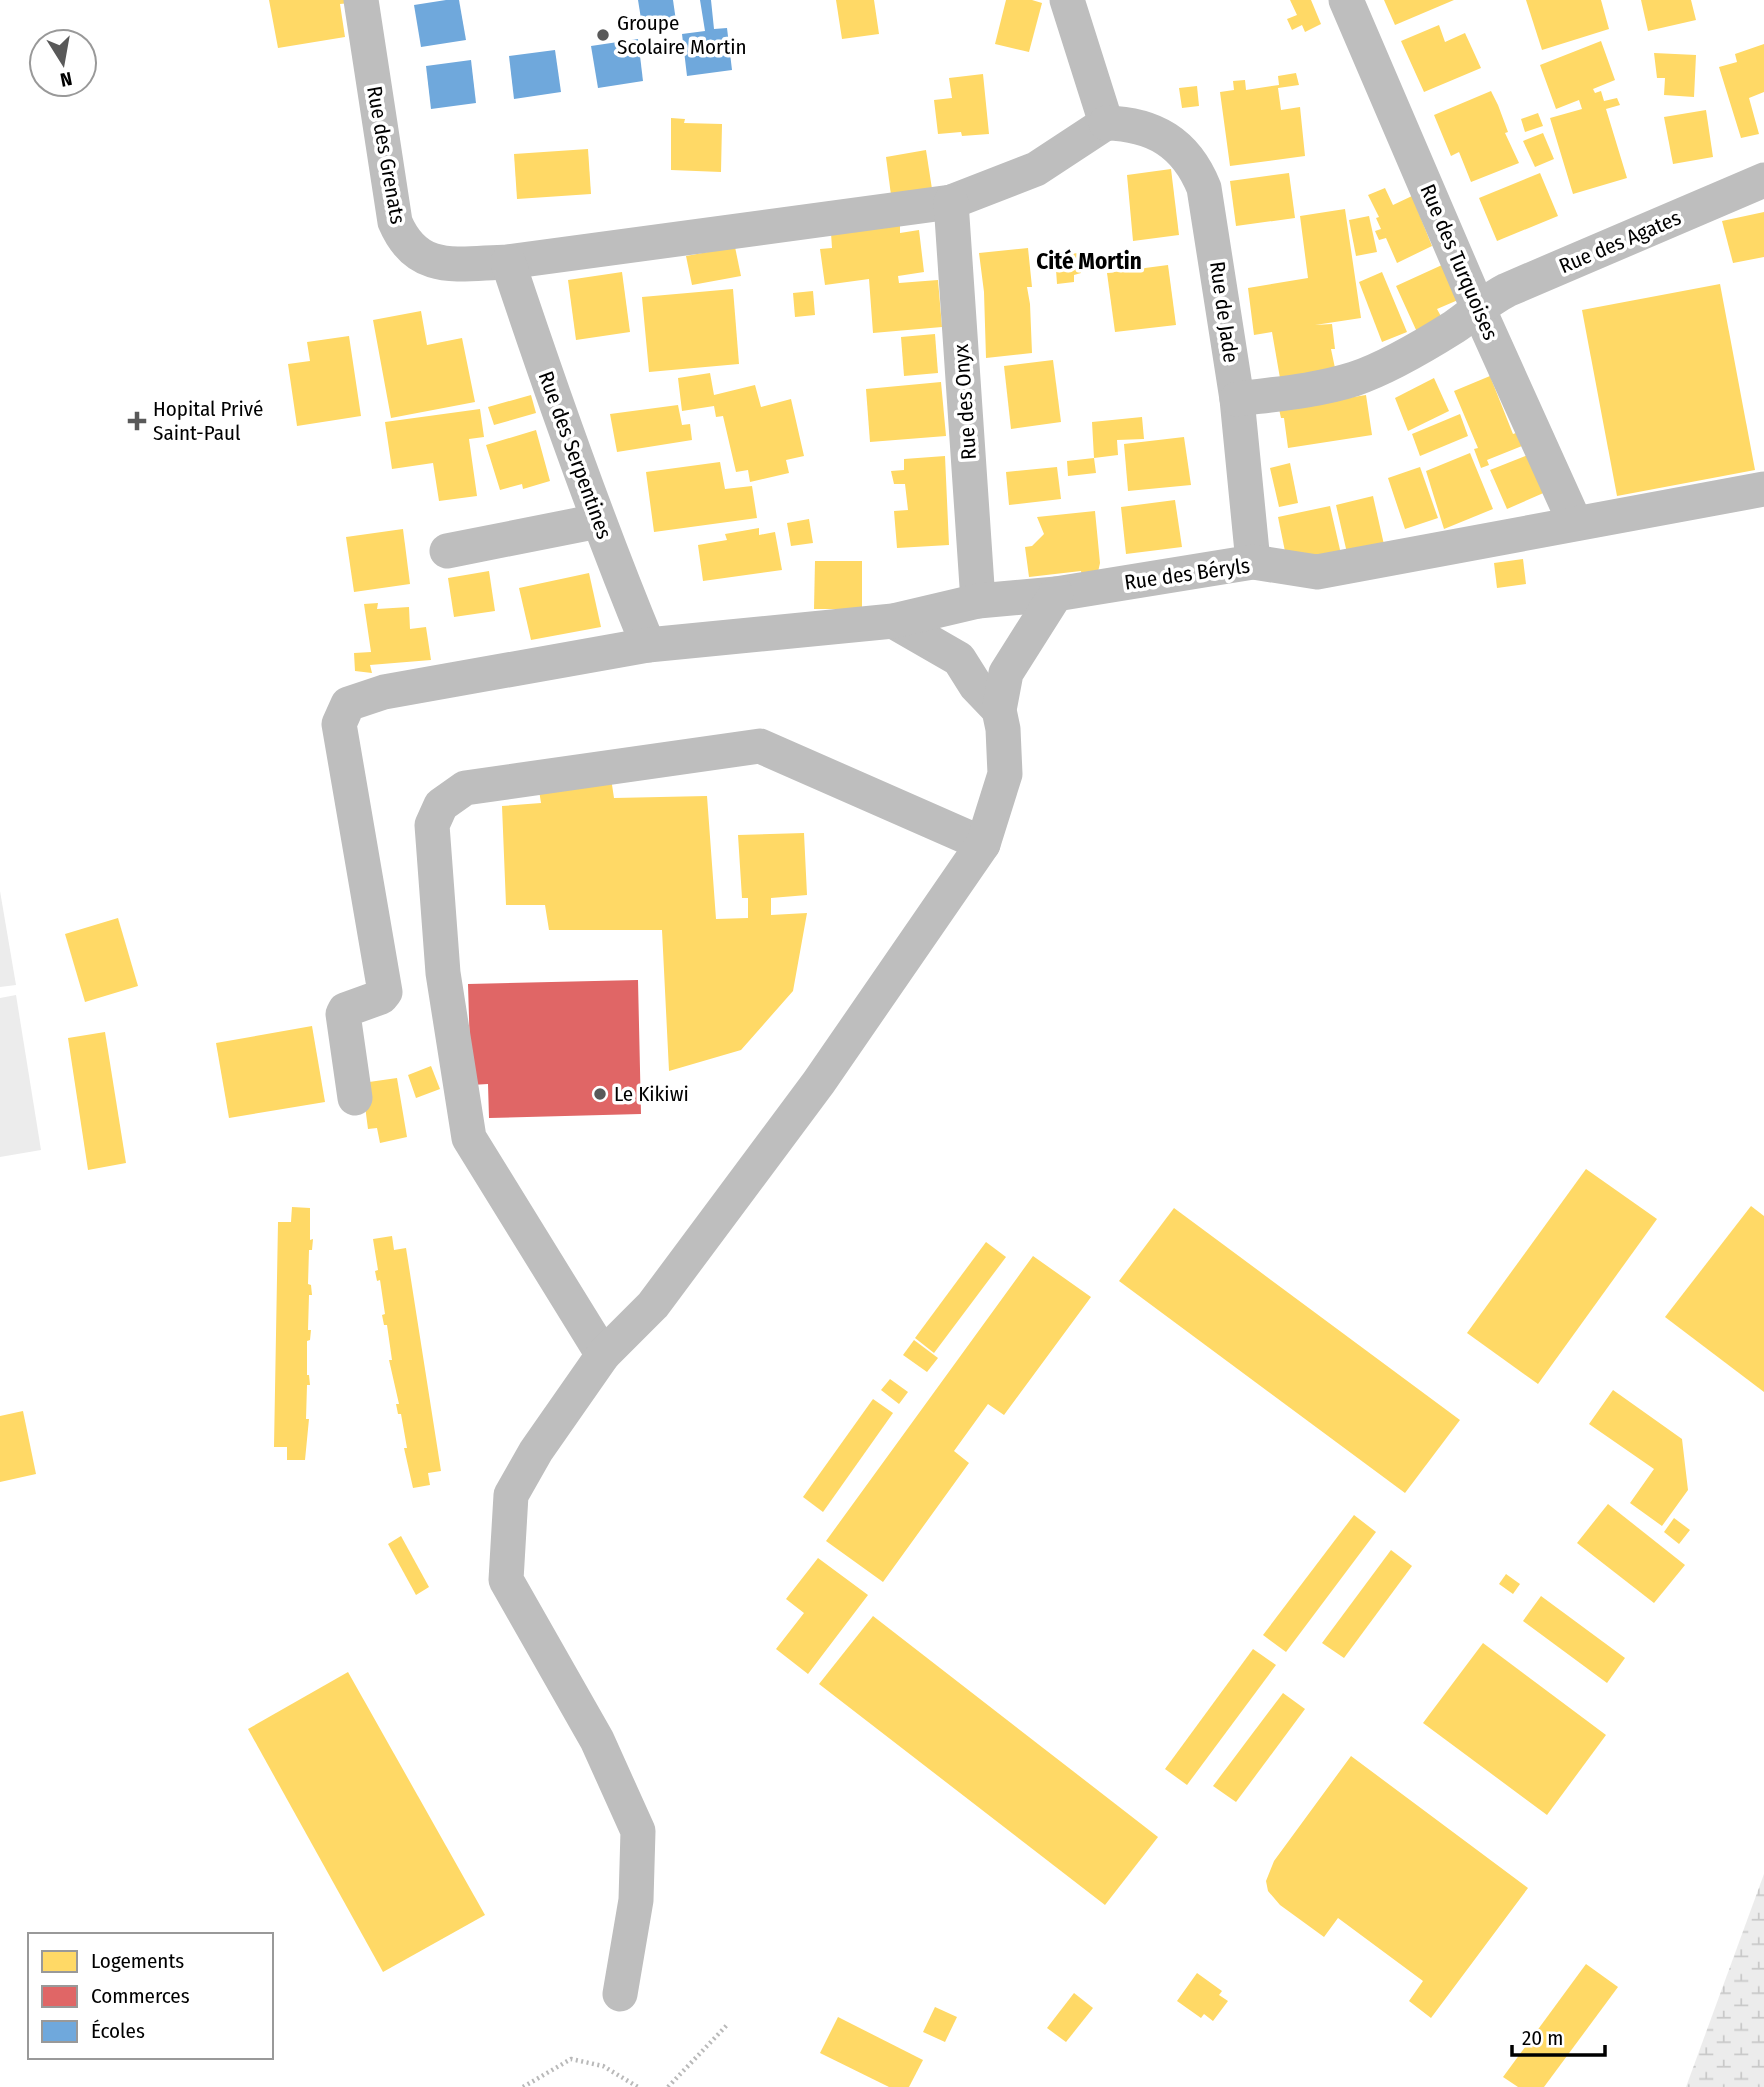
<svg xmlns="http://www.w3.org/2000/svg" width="1764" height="2087" font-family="'Fira Sans Condensed',sans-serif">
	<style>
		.wetland { fill: url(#wetland-marsh) }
		.park { fill: #ececec }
		.homes { fill: #ffd966 }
		.shops { fill: #e06666 }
		.schools { fill: #6fa8dc }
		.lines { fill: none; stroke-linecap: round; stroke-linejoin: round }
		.path { stroke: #b9b9b9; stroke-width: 4.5; stroke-dasharray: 2 3.5; stroke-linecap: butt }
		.minor { stroke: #bebebe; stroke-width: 35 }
		.poi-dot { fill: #595959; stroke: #fff; stroke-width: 2.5 }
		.labels { text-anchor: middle; stroke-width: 7; stroke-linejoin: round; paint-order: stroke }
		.poi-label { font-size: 21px; fill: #000; stroke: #fff; text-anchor: start }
		.street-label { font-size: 21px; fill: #000; stroke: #fff }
		.neighbourhood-label { font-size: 23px; font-weight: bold; fill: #000; stroke: #fff }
	</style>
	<defs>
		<pattern id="wetland-marsh" width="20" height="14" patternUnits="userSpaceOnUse" patternTransform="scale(1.75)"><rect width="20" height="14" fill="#ececec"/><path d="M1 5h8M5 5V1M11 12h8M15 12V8" fill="none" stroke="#c9c9c9"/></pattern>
	</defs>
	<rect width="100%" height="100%" fill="#fff"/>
	<path class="wetland" d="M1764 1874V2087H1686Z"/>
	<g class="park">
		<path d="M0 891 16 985 0 987Z"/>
		<path d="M16 995 41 1150 0 1157V998Z"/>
	</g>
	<g class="homes">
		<path d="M269 0H349L350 3 340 4 345 37 278 48Z"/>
		<path d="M836 0H874L879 34 842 39Z"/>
		<path d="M1006 0H1032L1042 3 1029 52 995 44Z"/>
		<path d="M1290 0H1311L1321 24 1305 32 1302 25 1292 30 1287 19 1297 15Z"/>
		<path d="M1384 0H1454L1395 25Z"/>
		<path d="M1526 0H1601L1609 29 1542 50Z"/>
		<path d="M1641 0H1691L1696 20 1648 31Z"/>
		<path d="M1439 25 1445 42 1465 33 1481 68 1424 92 1401 41Z"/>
		<path d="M1601 41 1615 80 1593 89 1595 93 1601 91 1604 101 1617 98 1620 105 1606 109 1627 178 1573 194 1550 118 1582 109 1579 100 1556 109 1540 65Z"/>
		<path d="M1764 44V92L1749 98 1759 134 1741 138 1719 67 1737 62 1735 54Z"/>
		<path d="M1654 53 1696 55 1694 97 1664 95 1665 78H1657Z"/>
		<path d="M1296 73 1299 85 1278 88 1281 110 1300 107 1305 156 1230 166 1220 92 1234 90 1233 81 1245 80 1246 90 1279 85 1278 76Z"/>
		<path d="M983 74 989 134 962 136 961 132 938 134 934 100 952 98 949 78Z"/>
		<path d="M1197 86 1199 106 1182 108 1179 88Z"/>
		<path d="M1491 91 1498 105 1508 132 1505 133 1519 163 1471 182 1459 152 1451 156 1434 115Z"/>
		<path d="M1706 110 1713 157 1673 164 1664 117Z"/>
		<path d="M1538 113 1543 126 1525 132 1521 119Z"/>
		<path d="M671 118 685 119 684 123 722 124 721 172 671 170Z"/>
		<path d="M1543 133 1554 159 1535 167 1523 141Z"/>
		<path d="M588 149 591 194 517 199 514 154Z"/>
		<path d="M926 150 932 189 891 195 886 157Z"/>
		<path d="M1171 169 1179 235 1133 241 1127 175Z"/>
		<path d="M1289 173 1295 218 1236 226 1230 181Z"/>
		<path d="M1540 173 1558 216 1497 241 1479 198Z"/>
		<path d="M1385 188 1393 205 1412 196 1432 246 1397 263 1386 238 1379 240 1375 231 1381 229 1376 218 1379 217 1368 195Z"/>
		<path d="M1345 209 1361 318 1315 325 1332 324 1335 349H1331L1335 368 1281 384 1272 332 1254 335 1248 288 1308 278 1300 216Z"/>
		<path d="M1764 212V257L1733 263 1722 221Z"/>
		<path d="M1369 216 1377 252 1356 256 1349 220Z"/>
		<path d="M900 224V233L919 230 924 272 898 276 899 283 938 280 942 327 873 333 869 279 825 285 820 249 832 248 831 233Z"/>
		<path d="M735 247 741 276 692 285 686 256Z"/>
		<path d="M1028 248 1032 287H1027L1030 304 1032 353 986 358 984 292 979 253Z"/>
		<path d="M1079 253 1081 273 1074 275V282L1057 284 1055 255Z"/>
		<path d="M1168 265 1176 325 1115 332 1107 273Z"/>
		<path d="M1442 265 1458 300 1437 309 1443 320 1417 332 1396 286Z"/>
		<path d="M622 272 630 332 576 340 568 280Z"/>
		<path d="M1382 272 1407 332 1382 342 1359 282Z"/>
		<path d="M1720 284 1755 470 1617 496 1582 310Z"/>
		<path d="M733 289 739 364 649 372 642 297Z"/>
		<path d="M813 291 815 315 795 317 793 293Z"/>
		<path d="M421 311 427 345 462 338 475 402 391 418 373 320Z"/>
		<path d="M935 334 938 373 904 376 901 337Z"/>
		<path d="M349 336 361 416 297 426 288 364 310 361 307 342Z"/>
		<path d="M1053 360 1061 422 1011 429 1004 366Z"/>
		<path d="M710 373 714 395 755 385 761 407 791 399 804 456 786 460 789 473 750 482 748 470 736 472 723 416 716 417 714 406 682 411 678 378Z"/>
		<path d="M1490 376 1513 434 1516 433 1522 446 1487 460 1489 465 1481 468 1474 449 1478 448 1454 391Z"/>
		<path d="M1434 378 1449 411 1408 431 1395 398Z"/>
		<path d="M941 382 946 436 870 442 866 389Z"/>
		<path d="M531 395 536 413 494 425 488 407Z"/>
		<path d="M1366 395 1372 435 1288 448 1284 418H1281L1279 409Z"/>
		<path d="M678 405 682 425 690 424 692 440 617 452 610 414Z"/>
		<path d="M480 409 484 437 469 439 477 496 439 501 433 463 392 469 385 422Z"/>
		<path d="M1460 414 1468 436 1420 456 1412 434Z"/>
		<path d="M1142 417 1144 439 1117 440 1118 455 1094 458 1096 473 1068 476 1067 461 1094 458 1092 422Z"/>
		<path d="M536 430 550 481 523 489 522 484 500 490 486 445Z"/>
		<path d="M1184 437 1191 485 1128 491 1124 444Z"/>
		<path d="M1470 453 1493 509 1444 529 1426 471Z"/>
		<path d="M1533 453 1548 491 1507 509 1490 470Z"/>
		<path d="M945 456 949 545 897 548 894 511 908 510 905 484H894L891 471 904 470V459Z"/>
		<path d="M720 462 725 489 752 486 757 518 654 532 646 472Z"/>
		<path d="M1290 463 1298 503 1279 507 1270 468Z"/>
		<path d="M1057 467 1061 499 1009 505 1006 472Z"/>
		<path d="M1420 467 1438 518 1405 529 1388 478Z"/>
		<path d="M1373 496 1385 549 1347 553 1336 505Z"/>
		<path d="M1175 500 1182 547 1126 554 1121 507Z"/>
		<path d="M1330 506 1341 554 1288 566 1278 517Z"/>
		<path d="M1095 511 1100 563 1098 572 1082 576 1081 571 1029 577 1025 547 1032 546 1044 534 1037 517Z"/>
		<path d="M809 519 813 543 791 546 787 523Z"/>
		<path d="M759 528V535L775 532 782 570 703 581 698 545 727 540 725 534Z"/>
		<path d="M403 529 410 584 354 592 346 537Z"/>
		<path d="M1523 559 1526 584 1497 588 1494 563Z"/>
		<path d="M815 561H862V609H814Z"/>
		<path d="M489 571 495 611 454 617 448 578Z"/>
		<path d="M589 573 601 627 531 640 519 588Z"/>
		<path d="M378 603 377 609 409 607 410 629 426 627 431 660 370 665 372 673 355 671 354 653 371 652 364 604Z"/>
		<path d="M611 778 614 798 707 796 716 919 748 918V898H742L738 835 804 833 807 895 771 898V915L807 913 793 991 741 1050 669 1071 662 930H549L545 905H506L502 806 541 803 538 784Z"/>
		<path d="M118 918 138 986 85 1002 65 934Z"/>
		<path d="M312 1026 325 1102 229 1118 216 1043Z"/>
		<path d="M105 1032 126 1163 88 1170 68 1038Z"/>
		<path d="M431 1066 440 1089 416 1098 408 1075Z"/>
		<path d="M397 1078 407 1137 380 1143 377 1128 368 1129 362 1083Z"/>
		<path d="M1586 1169 1657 1219 1538 1384 1467 1333Z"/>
		<path d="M1751 1206 1764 1216V1392L1665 1317Z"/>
		<path d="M292 1207 310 1208V1240L313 1239 312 1250H309L308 1284 311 1285 312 1295H309L308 1330H311L310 1340 307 1341V1375H309L310 1385H307L306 1419H309L305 1460H287V1447H274L278 1222H291Z"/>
		<path d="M1174 1208 1460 1420 1405 1493 1119 1281Z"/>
		<path d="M392 1236 394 1250 406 1248 441 1471 428 1473 430 1485 413 1488 404 1448H407L401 1414H398L396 1404H399L389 1360H392L387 1325H384L382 1315 385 1314 380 1280 377 1281 375 1271 378 1270 373 1239Z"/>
		<path d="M986 1242 1006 1257 934 1353 915 1338Z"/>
		<path d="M1033 1256 1091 1297 1004 1415 988 1404 954 1451 969 1463 883 1582 826 1541Z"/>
		<path d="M914 1340 938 1358 927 1372 903 1355Z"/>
		<path d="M890 1379 908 1392 899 1404 881 1390Z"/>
		<path d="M1613 1390 1682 1439 1688 1490 1662 1526 1630 1503 1654 1469 1589 1424Z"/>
		<path d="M873 1399 893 1413 823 1512 803 1497Z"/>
		<path d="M23 1411 36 1474 0 1482V1416Z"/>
		<path d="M1608 1504 1685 1565 1654 1603 1577 1543Z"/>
		<path d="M1354 1515 1376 1532 1286 1652 1263 1635Z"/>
		<path d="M1674 1518 1690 1530 1679 1544 1664 1532Z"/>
		<path d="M401 1536 429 1587 416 1595 388 1544Z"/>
		<path d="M1391 1550 1412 1566 1344 1658 1322 1643Z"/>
		<path d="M818 1558 868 1595 808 1674 776 1649 804 1613 786 1599Z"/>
		<path d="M1506 1574 1520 1584 1513 1594 1499 1584Z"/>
		<path d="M1541 1596 1625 1658 1607 1683 1523 1621Z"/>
		<path d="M873 1616 1158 1837 1105 1905 819 1684Z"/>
		<path d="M1483 1643 1606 1735 1547 1815 1423 1723Z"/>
		<path d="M1253 1649 1276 1665 1187 1785 1165 1769Z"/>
		<path d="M348 1672 485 1915 383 1972 248 1729Z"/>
		<path d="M1283 1693 1305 1709 1236 1802 1213 1786Z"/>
		<path d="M1351 1756 1528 1888 1431 2018 1409 2001 1423 1981 1338 1918 1324 1937 1280 1905 1268 1891 1266 1881 1274 1861Z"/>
		<path d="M1586 1964 1618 1987 1544 2087H1518L1503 2077Z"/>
		<path d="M1197 1973 1222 1991 1219 1995 1228 2001 1213 2021 1204 2014 1201 2018 1177 2001Z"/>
		<path d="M1074 1993 1093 2008 1066 2042 1047 2028Z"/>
		<path d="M935 2007 957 2017 945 2042 923 2032Z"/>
		<path d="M838 2017 923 2060 909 2087H889L820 2053Z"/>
	</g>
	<path class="shops" d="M638 980 641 1114 489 1118 488 1084 471 1085 468 984Z"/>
	<g class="schools">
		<path d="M446 0H459L466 40 421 47 414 5Z"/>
		<path d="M638 0H673L676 21 642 25Z"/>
		<path d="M700 0H711L714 29 727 28 732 70 687 76 682 34 705 31Z"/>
		<path d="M638 39 643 81 598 88 591 46Z"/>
		<path d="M555 50 561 92 514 99 509 56Z"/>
		<path d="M471 60 476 103 431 109 426 66Z"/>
	</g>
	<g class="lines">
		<g class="path">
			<path d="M523 2087 571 2059 603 2066 638 2087"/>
			<path d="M668 2087 727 2025"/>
		</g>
		<g class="minor">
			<path d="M361 0 395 222C418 276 459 263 508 262L951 202 1036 169 1106 123"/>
			<path d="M1067 0 1106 123"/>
			<path d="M1346 0 1478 308 1575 523"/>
			<path d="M1106 123C1154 124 1186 143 1204 188L1237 399 1253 562"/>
			<path d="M951 202 978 601"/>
			<path d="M508 262C551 391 596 519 648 645"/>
			<path d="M1237 399C1276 394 1316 391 1354 379 1384 369 1427 344 1454 327 1472 315 1487 300 1507 290L1764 180"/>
			<path d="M447 551 598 521"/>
			<path d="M893 621 959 659 976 686 999 710"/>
			<path d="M355 1098 343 1014 345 1010 381 997 385 992 339 724 348 704 384 692 648 645 893 621 978 601 1056 594 1253 562 1317 572 1764 489"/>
			<path d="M603 1355 469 1138 443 973 432 825 441 805 465 788 760 746 983 844"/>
			<path d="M620 1994 636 1900 638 1831 597 1740 506 1580 511 1495 536 1451 603 1355 653 1305 819 1082 983 844 1005 774 1003 729 999 710 1006 673 1056 594"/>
		</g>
	</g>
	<g class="poi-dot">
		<circle cx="603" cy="35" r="7"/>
		<path d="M133.5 410.5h7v7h7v7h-7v7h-7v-7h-7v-7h7z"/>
		<circle cx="600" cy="1094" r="7"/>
	</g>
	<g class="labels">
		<g class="poi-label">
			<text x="617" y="30">Groupe<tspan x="617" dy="24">Scolaire Mortin</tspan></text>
			<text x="153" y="416">Hopital Privé<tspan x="153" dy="24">Saint-Paul</tspan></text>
			<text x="614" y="1101">Le Kikiwi</text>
		</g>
		<g class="street-label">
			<text transform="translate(386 155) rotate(80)" y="7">Rue des Grenats</text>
			<text transform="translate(1620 242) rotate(-23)" y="7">Rue des Agates</text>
			<text transform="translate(1459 262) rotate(67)" y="7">Rue des Turquoises</text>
			<text transform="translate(1224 312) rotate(82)" y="7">Rue de Jade</text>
			<text transform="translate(965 402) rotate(-94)" y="7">Rue des Onyx</text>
			<text transform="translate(575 455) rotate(70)" y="7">Rue des Serpentines</text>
			<text transform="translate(1187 574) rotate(-8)" y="7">Rue des Béryls</text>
		</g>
		<g class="neighbourhood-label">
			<text x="1089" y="269">Cité Mortin</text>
		</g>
	</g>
	<rect x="28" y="1933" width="245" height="126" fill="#ffffff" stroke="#999999" stroke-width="2"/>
	<rect x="42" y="1951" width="35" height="21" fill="#ffd966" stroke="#999999" stroke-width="2"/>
	<text x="91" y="1968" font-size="21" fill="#000000">Logements</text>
	<rect x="42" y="1986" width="35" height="21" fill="#e06666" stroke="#999999" stroke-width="2"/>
	<text x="91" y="2003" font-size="21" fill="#000000">Commerces</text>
	<rect x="42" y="2021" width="35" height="21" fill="#6fa8dc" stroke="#999999" stroke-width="2"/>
	<text x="91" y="2038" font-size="21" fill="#000000">Écoles</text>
	<g transform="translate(63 63) rotate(169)"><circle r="33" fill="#ffffff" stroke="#999999" stroke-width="2"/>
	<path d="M0-5L12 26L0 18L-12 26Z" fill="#595959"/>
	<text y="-10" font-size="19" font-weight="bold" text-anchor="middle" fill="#000000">N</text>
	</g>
	<path d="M1512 2045v10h93v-10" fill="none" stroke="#000000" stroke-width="3.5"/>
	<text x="1522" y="2045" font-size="21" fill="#000000" stroke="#ffffff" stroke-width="5" paint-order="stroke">20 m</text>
</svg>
